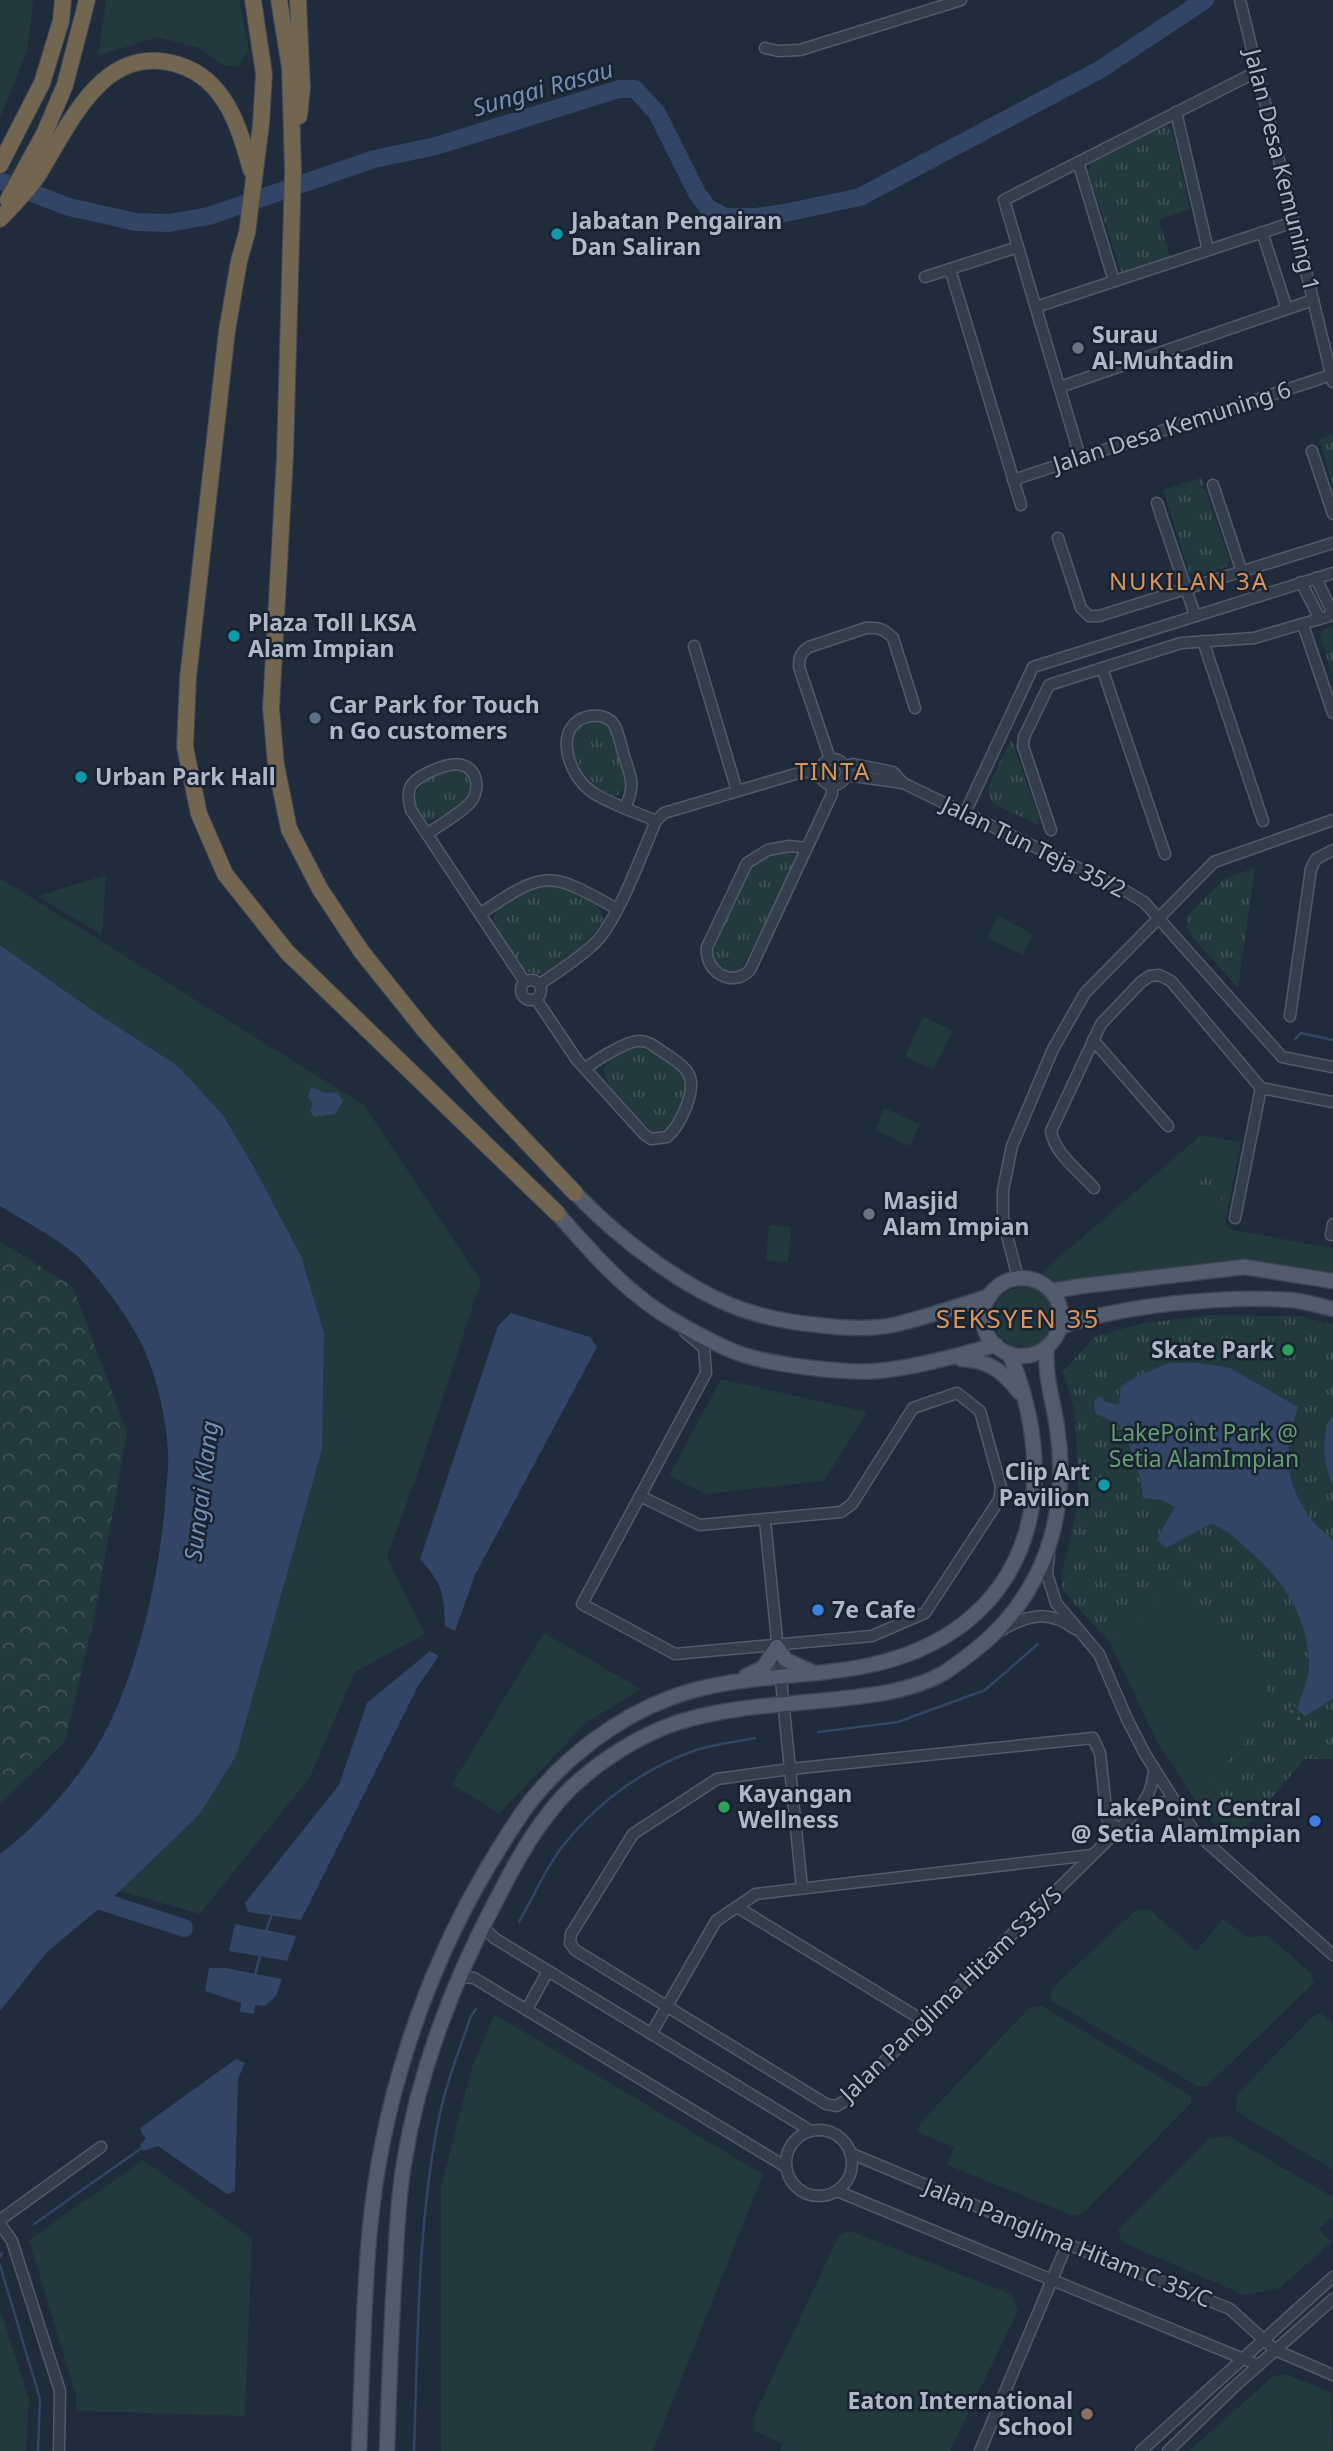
<svg xmlns="http://www.w3.org/2000/svg" width="1333" height="2451" font-family="'Noto Sans',sans-serif">
	<style>
		.grass { fill: #22393d }
		.forest { fill: url(#forest-crowns) }
		.park { fill: url(#park-tufts) }
		.garden { fill: url(#garden-dots) }
		.water { fill: #324565 }
		.lines { fill: none; stroke-linecap: round; stroke-linejoin: round }
		.stream { stroke: #324565; stroke-width: 2.5 }
		.river { stroke: #324565; stroke-width: 18 }
		.minor-casing { stroke: #525a69; stroke-width: 13 }
		.major-casing { stroke: #3d4655; stroke-width: 17 }
		.highway-casing { stroke: #3f4756; stroke-width: 18 }
		.minor { stroke: #343d4c; stroke-width: 10 }
		.major { stroke: #525c6c; stroke-width: 14 }
		.highway { stroke: #726650; stroke-width: 16 }
		.culture-dot { fill: #0f9aa8; stroke: #192230; stroke-width: 2.5 }
		.worship-dot { fill: #6b7280; stroke: #192230; stroke-width: 2.5 }
		.service-dot { fill: #5c6f8a; stroke: #192230; stroke-width: 2.5 }
		.leisure-dot { fill: #2e9e5b; stroke: #192230; stroke-width: 2.5 }
		.shop-dot { fill: #3f7fe0; stroke: #192230; stroke-width: 2.5 }
		.education-dot { fill: #8d6e63; stroke: #192230; stroke-width: 2.5 }
		.labels { text-anchor: middle; stroke-width: 5; stroke-linejoin: round; paint-order: stroke }
		.street-label { font-size: 23px; fill: #afb7c8; stroke: #192230 }
		.poi-label { font-size: 23px; font-weight: bold; fill: #afb7c8; stroke: #192230; text-anchor: start }
		.park-label { font-size: 23px; fill: #649b73; stroke: #192230 }
		.water-label { font-size: 24px; font-style: italic; fill: #748db2; stroke: #192230 }
		.neighbourhood-label { font-size: 24px; letter-spacing: 2px; fill: #dc9556; stroke: #192230 }
		.quarter-label { font-size: 26px; letter-spacing: 2px; fill: #dc9556; stroke: #192230 }
	</style>
	<defs>
		<pattern id="forest-crowns" width="20" height="18" patternUnits="userSpaceOnUse" patternTransform="scale(1.75)"><rect width="20" height="18" fill="#22393d"/><path d="M2 6a3 3 0 1 1 6 0M12 15a3 3 0 1 1 6 0" fill="none" stroke="#405358"/></pattern>
		<pattern id="park-tufts" width="24" height="20" patternUnits="userSpaceOnUse" patternTransform="scale(1.75)"><rect width="24" height="20" fill="#22393d"/><path d="M3 7l-1-3M5 7V3M7 7l1-3M15 17l-1-3M17 17v-4M19 17l1-3" fill="none" stroke="#405358"/></pattern>
		<pattern id="garden-dots" width="8" height="8" patternUnits="userSpaceOnUse" patternTransform="scale(1.75)"><rect width="8" height="8" fill="#22393d"/><path d="M2 2h.1M6 6h.1" fill="none" stroke="#405358" stroke-width="1.8" stroke-linecap="round"/></pattern>
	</defs>
	<rect width="100%" height="100%" fill="#202b3c"/>
	<g class="grass">
		<path d="M0 0H33L28 49 0 119Z"/>
		<path d="M106 0H239L249 50 238 67 223 65 199 48 157 37 98 56Z"/>
		<path d="M106 875 102 935 37 896Z"/>
		<path d="M0 878 364 1105 481 1281 420 1467 387 1557 425 1634 355 1672 310 1777 200 1914 120 1891 199 1815 301 1256 255 1169 223 1115 178 1066 95 1012 0 945Z"/>
		<path d="M998 916 1033 934 1023 955 987 938Z"/>
		<path d="M923 1017 953 1030 934 1070 905 1057Z"/>
		<path d="M884 1108 920 1124 910 1146 875 1130Z"/>
		<path d="M1201 1135 1241 1142 1225 1225 1233 1230 1333 1248V1273L1239 1259 1056 1284 1042 1272Z"/>
		<path d="M769 1225 791 1227 788 1263 766 1260Z"/>
		<circle cx="1023" cy="1317" r="30"/>
		<path d="M721 1379 867 1412 824 1481 706 1494 669 1476Z"/>
		<path d="M1116 1572 1240 1577 1278 1711 1266 1720 1193 1797 1157 1742 1109 1641 1096 1626Z"/>
		<path d="M544 1633 641 1689 586 1723 499 1814 452 1784Z"/>
		<path d="M1149 1909 1196 1951 1223 1919 1248 1937 1267 1935 1311 1973 1314 1983 1207 2086H1197L1050 2000 1052 1988 1136 1910Z"/>
		<path d="M1042 2006 1191 2096V2103L1083 2214 1073 2216 947 2165 954 2147 917 2132 920 2123 1029 2008Z"/>
		<path d="M1321 2013 1333 2025V2170L1235 2111 1238 2093 1312 2017Z"/>
		<path d="M494 2014 763 2174 653 2451H441V2188L471 2070Z"/>
		<path d="M1229 2136 1333 2197V2216L1319 2229 1331 2242 1280 2288 1244 2295 1122 2242 1118 2230 1210 2138Z"/>
		<path d="M143 2160 252 2238 245 2416 76 2411V2396L29 2240Z"/>
		<path d="M850 2231 1011 2294 1018 2311 950 2451H780L782 2444 753 2430 755 2414 839 2235Z"/>
		<path d="M0 2309 29 2399 26 2451H0Z"/>
		<path d="M1286 2374 1331 2392 1333 2451H1189L1273 2376Z"/>
	</g>
	<path class="forest" d="M0 1241 73 1287 127 1432 95 1615 65 1742 0 1804Z"/>
	<g class="park">
		<path d="M1163 126H1168L1172 130 1190 209 1159 220 1170 256 1121 272 1088 171 1095 158Z"/>
		<path d="M1333 434V485L1319 439Z"/>
		<path d="M1201 478 1230 561 1226 567 1197 577 1189 572 1163 490Z"/>
		<path d="M1333 625V676L1320 637 1321 631Z"/>
		<path d="M597 720 604 723 609 728 626 781C620 825 557 758 577 731 582 725 590 723 597 720Z"/>
		<path d="M1011 739 1039 817 1038 825 992 803 988 788Z"/>
		<path d="M454 769 461 770 468 776C469 780 471 783 471 787 470 798 439 822 429 820 421 818 418 809 414 804 419 778 432 777 454 769Z"/>
		<path d="M784 851C792 853 795 857 795 865L741 969 731 974 716 962 712 950 752 865 759 860Z"/>
		<path d="M1255 868 1238 988 1188 932 1187 916 1225 878Z"/>
		<path d="M548 884C567 889 602 898 604 921 594 935 556 973 538 974 533 974 526 971 523 968 516 960 492 926 494 917 499 900 532 888 548 884Z"/>
		<path d="M639 1047C651 1050 683 1070 686 1082 688 1091 671 1128 664 1132 659 1134 658 1133 653 1133L609 1085 604 1072V1067C612 1057 627 1049 639 1047Z"/>
		<path d="M1205 1178 1216 1180 1223 1190 1222 1206 1210 1210 1201 1196 1198 1184Z"/>
		<path d="M1213 1315 1300 1316 1333 1325V1759H1305L1231 1844 1193 1797 1266 1720V1680L1181 1582 1109 1641 1063 1591 1061 1576 1079 1501 1075 1413 1063 1371 1096 1336 1144 1323Z"/>
	</g>
	<path class="garden" d="M1293 1705 1309 1720 1300 1729 1284 1714Z"/>
	<g class="water">
		<path d="M0 945 95 1012 178 1066 223 1115 255 1169 301 1256 324 1333 322 1449 236 1756 199 1815 120 1891 47 1952 0 2011V1854C36 1827 68 1791 93 1753 136 1687 162 1568 166 1489 167 1477 169 1464 168 1452 166 1418 158 1381 144 1349 131 1321 99 1276 76 1255 58 1239 22 1220 0 1206Z"/>
		<path d="M311 1087 325 1093 337 1092 343 1101 335 1114 314 1117 310 1111 313 1103 308 1097Z"/>
		<path d="M511 1313 590 1337 597 1347 475 1575 455 1631 445 1626C444 1593 442 1583 420 1559L498 1326Z"/>
		<path d="M1169 1363H1198L1230 1368 1298 1407C1292 1425 1288 1443 1288 1461 1289 1488 1310 1526 1333 1539V1699L1305 1716 1297 1709C1301 1695 1310 1677 1309 1662 1307 1614 1282 1579 1246 1548 1235 1538 1226 1529 1211 1524L1166 1548 1157 1539 1175 1507 1161 1500 1143 1498 1140 1477 1123 1427 1095 1413 1094 1400 1102 1396 1105 1402 1119 1405 1121 1387 1135 1377Z"/>
		<path d="M1333 1416V1484C1323 1469 1320 1430 1333 1416Z"/>
		<path d="M430 1651 439 1656 418 1686 301 1920 248 1912 245 1903 339 1785 367 1703Z"/>
		<path d="M235 1924 296 1936 287 1961 229 1951Z"/>
		<path d="M209 1968H226L282 1979 276 1996 265 2006 255 2005 254 2014 240 2012 241 2003 205 1991Z"/>
		<path d="M236 2059 245 2063 238 2079 235 2191 227 2194 158 2146 143 2151 140 2145 146 2138 142 2134 140 2128Z"/>
	</g>
	<g class="lines">
		<g class="stream">
			<path d="M1295 1039 1301 1033 1333 1040"/>
			<path d="M818 1732 898 1722 985 1690 1038 1644"/>
			<path d="M519 1922C533 1898 545 1869 562 1847 596 1803 644 1768 696 1750 715 1744 736 1742 755 1738"/>
			<path d="M266 1931 272 1914"/>
			<path d="M255 1975 260 1955"/>
			<path d="M34 2224 143 2147"/>
			<path d="M0 2257 2 2253"/>
			<path d="M0 2265 40 2399 38 2451"/>
			<path d="M414 2451C418 2342 417 2230 438 2123 445 2086 459 2051 471 2016L476 2009"/>
		</g>
		<g class="river">
			<path d="M0 181 69 207 136 222 169 223 209 216 374 159 436 146 619 89H635L657 113 697 193 708 208 725 217H756L785 213 860 197 1101 69 1205 0"/>
			<path d="M85 1896 184 1928"/>
		</g>
		<g class="minor-casing">
			<g id="minor">
				<path d="M1240 0 1333 382"/>
				<path d="M765 48 778 51 800 50 961 0"/>
				<path d="M1176 112 1208 250"/>
				<path d="M1078 162 1114 281"/>
				<path d="M1262 232 1287 309"/>
				<path d="M950 269 1021 505"/>
				<path d="M925 277 1018 247"/>
				<path d="M1036 307 1294 222"/>
				<path d="M1060 387 1313 300"/>
				<path d="M1312 451 1333 514"/>
				<path d="M1080 457 1004 200 1258 71"/>
				<path d="M1013 480 1331 375"/>
				<path d="M1213 485 1242 572"/>
				<path d="M1157 503 1195 615"/>
				<path d="M1058 538 1081 608 1089 616H1099L1333 543"/>
				<path d="M1316 578 1333 614"/>
				<path d="M1301 582 1320 619"/>
				<path d="M1303 625 1333 713"/>
				<path d="M1203 641 1263 821"/>
				<path d="M694 646 737 791"/>
				<path d="M1102 668 1165 854"/>
				<circle cx="833" cy="772" r="13"/>
				<path d="M830 759 799 667C799 657 801 652 809 647L866 628C878 627 884 629 893 638L915 708"/>
				<path d="M845 767 853 764 893 772 903 783 1124 890 1144 902 1282 1057 1333 1067"/>
				<path d="M846 775 903 783"/>
				<path d="M625 807C636 786 631 777 624 756 621 746 618 727 611 721 605 716 598 715 591 716 551 723 567 775 592 792 610 804 636 812 656 821"/>
				<path d="M965 813 1033 667 1333 573"/>
				<path d="M1051 830 1023 746 1024 737 1049 685 1181 643 1254 638 1333 615"/>
				<path d="M427 834C440 825 456 816 468 805 480 794 480 770 462 765 449 761 414 776 410 788 407 795 409 803 411 810L525 982"/>
				<path d="M807 848 789 846 768 850 747 863 707 947C704 971 732 989 750 970L832 794V785"/>
				<path d="M480 914C545 870 548 870 617 909"/>
				<circle cx="531" cy="990" r="10"/>
				<path d="M540 984C559 971 580 958 596 942 619 918 642 853 656 821L664 813 802 772H820"/>
				<path d="M536 999 577 1060 644 1134 651 1139 667 1137C680 1126 698 1089 688 1073 683 1064 671 1058 663 1052 655 1047 648 1040 638 1041 625 1042 596 1060 585 1069"/>
				<path d="M1290 1016 1311 869 1316 859 1333 850"/>
				<path d="M1093 1040 1168 1126"/>
				<path d="M1094 1188C1080 1172 1054 1153 1051 1131L1101 1024 1141 982 1150 976 1159 975 1171 981 1261 1088 1333 1102"/>
				<path d="M1235 1218 1261 1088"/>
				<path d="M1331 1235 1333 1224"/>
				<path d="M1018 1278 1003 1220V1190L1012 1146 1053 1049 1085 993 1214 862 1333 820"/>
				<path d="M957 1393 980 1411 1001 1487 999 1500 925 1613 872 1636 675 1654 582 1604 640 1496 700 1525 841 1512 852 1504 913 1408Z"/>
				<path d="M640 1496 706 1373 704 1348 685 1332"/>
				<path d="M765 1521 802 1888"/>
				<path d="M1049 1554 1047 1574 1056 1603 1099 1654 1127 1719 1145 1754 1193 1830 1333 1955"/>
				<path d="M1000 1631C1027 1615 1048 1609 1075 1629"/>
				<path d="M1139 1809 1165 1802 1179 1808"/>
				<path d="M1118 1830 1107 1818 1100 1753 1093 1738 790 1769 717 1779 633 1834 571 1934 570 1943 575 1950 826 2104 836 2106 845 2101 924 2021 1118 1830C1138 1810 1153 1798 1154 1768"/>
				<path d="M737 1907 924 2021"/>
				<path d="M482 1926 494 1938 811 2131"/>
				<path d="M460 1977 474 1978 786 2167"/>
				<path d="M527 2009 548 1971"/>
				<path d="M651 2034 716 1921 756 1894 1092 1855"/>
				<circle cx="819" cy="2163" r="33"/>
				<path d="M850 2153 1067 2244 1230 2309 1275 2350 1333 2375"/>
				<path d="M837 2191 1258 2365"/>
				<path d="M0 2220 101 2147"/>
				<path d="M0 2224 12 2241 60 2391 59 2451"/>
				<path d="M980 2451 1067 2244"/>
				<path d="M1141 2451 1333 2277"/>
				<path d="M1168 2451 1233 2388 1333 2299"/>
			</g>
		</g>
		<g class="major-casing">
			<g id="major">
				<path d="M575 1193C618 1238 690 1294 750 1312 772 1319 795 1323 818 1325 842 1328 869 1330 893 1325 925 1318 958 1306 990 1296"/>
				<path d="M557 1213C588 1248 620 1286 660 1312 680 1325 713 1343 735 1352 769 1365 851 1375 887 1370 924 1365 960 1355 996 1345"/>
				<circle cx="1022" cy="1317" r="39"/>
				<path d="M1052 1291 1082 1286 1244 1267 1333 1281"/>
				<path d="M1060 1327C1122 1305 1225 1295 1291 1300 1305 1301 1319 1306 1333 1309"/>
				<path d="M961 1359C988 1360 1003 1371 1019 1392"/>
				<path d="M777 1647 786 1660 812 1672"/>
				<path d="M746 1676 763 1668 777 1647"/>
				<path d="M359 2451C362 2380 363 2309 369 2238 380 2109 421 1981 486 1870 500 1847 514 1823 530 1802 566 1757 616 1718 670 1698 733 1674 801 1679 866 1666 1027 1633 1068 1493 1009 1353"/>
				<path d="M387 2451C389 2389 391 2328 395 2266 397 2232 398 2197 404 2163 419 2069 455 1977 500 1893 519 1856 540 1819 570 1789 599 1761 638 1736 676 1723 725 1707 778 1705 829 1700 868 1696 910 1692 944 1673 956 1665 968 1656 979 1647 1002 1628 1022 1603 1035 1578 1059 1533 1065 1477 1057 1427 1053 1399 1044 1375 1047 1347"/>
			</g>
		</g>
		<g class="highway-casing">
			<g id="highway">
				<path d="M253 0 264 74 261 124 247 233 239 261 227 331 188 678 185 747 199 814 225 874 287 952 557 1213"/>
				<path d="M279 0 290 68 293 170 285 456 271 708 276 765 289 829 320 889 361 951 426 1032 482 1095 575 1193"/>
				<path d="M298 0 302 88 299 116"/>
				<path d="M0 165 42 83 61 21 63 0"/>
				<path d="M8 200 45 132 65 85 87 0"/>
				<path d="M0 219C13 205 28 191 38 175 71 123 103 41 179 65 225 79 240 128 251 170"/>
			</g>
		</g>
		<use href="#minor" class="minor"/>
		<use href="#major" class="major"/>
		<use href="#highway" class="highway"/>
	</g>
	<g class="culture-dot">
		<circle cx="557" cy="234" r="7"/>
		<circle cx="234" cy="636" r="7"/>
		<circle cx="81" cy="777" r="7"/>
		<circle cx="1104" cy="1485" r="7"/>
	</g>
	<g class="worship-dot">
		<circle cx="1078" cy="348" r="7"/>
		<circle cx="869" cy="1214" r="7"/>
	</g>
	<circle class="service-dot" cx="315" cy="718" r="7"/>
	<g class="leisure-dot">
		<circle cx="1288" cy="1350" r="7"/>
		<circle cx="724" cy="1807" r="7"/>
	</g>
	<g class="shop-dot">
		<circle cx="818" cy="1610" r="7"/>
		<circle cx="1315" cy="1821" r="7"/>
	</g>
	<circle class="education-dot" cx="1087" cy="2414" r="7"/>
	<g class="labels">
		<g class="street-label">
			<text transform="translate(1282 170) rotate(76)" y="8">Jalan Desa Kemuning 1</text>
			<text transform="translate(1172 427) rotate(-18)" y="8">Jalan Desa Kemuning 6</text>
			<text transform="translate(1034 847) rotate(26)" y="8">Jalan Tun Teja 35/2</text>
			<text transform="translate(951 1994) rotate(-44)" y="8">Jalan Panglima Hitam S35/S</text>
			<text transform="translate(1068 2243) rotate(22)" y="8">Jalan Panglima Hitam C 35/C</text>
		</g>
		<g class="poi-label">
			<text x="571" y="229">Jabatan Pengairan<tspan x="571" dy="26">Dan Saliran</tspan></text>
			<text x="1092" y="343">Surau<tspan x="1092" dy="26">Al-Muhtadin</tspan></text>
			<text x="248" y="631">Plaza Toll LKSA<tspan x="248" dy="26">Alam Impian</tspan></text>
			<text x="329" y="713">Car Park for Touch<tspan x="329" dy="26">n Go customers</tspan></text>
			<text x="95" y="785">Urban Park Hall</text>
			<text x="883" y="1209">Masjid<tspan x="883" dy="26">Alam Impian</tspan></text>
			<text x="1274" y="1358" text-anchor="end">Skate Park</text>
			<text x="1090" y="1480" text-anchor="end">Clip Art<tspan x="1090" dy="26">Pavilion</tspan></text>
			<text x="832" y="1618">7e Cafe</text>
			<text x="738" y="1802">Kayangan<tspan x="738" dy="26">Wellness</tspan></text>
			<text x="1301" y="1816" text-anchor="end">LakePoint Central<tspan x="1301" dy="26">@ Setia AlamImpian</tspan></text>
			<text x="1073" y="2409" text-anchor="end">Eaton International<tspan x="1073" dy="26">School</tspan></text>
		</g>
		<g class="park-label">
			<text x="1204" y="1441">LakePoint Park @<tspan x="1204" dy="26">Setia AlamImpian</tspan></text>
		</g>
		<g class="water-label">
			<text transform="translate(543 89) rotate(-16)" y="8">Sungai Rasau</text>
			<text transform="translate(202 1491) rotate(-83)" y="8">Sungai Klang</text>
		</g>
		<g class="neighbourhood-label">
			<text x="1189" y="590">NUKILAN 3A</text>
			<text x="833" y="780">TINTA</text>
		</g>
		<g class="quarter-label">
			<text x="1018" y="1328">SEKSYEN 35</text>
		</g>
	</g>
</svg>
